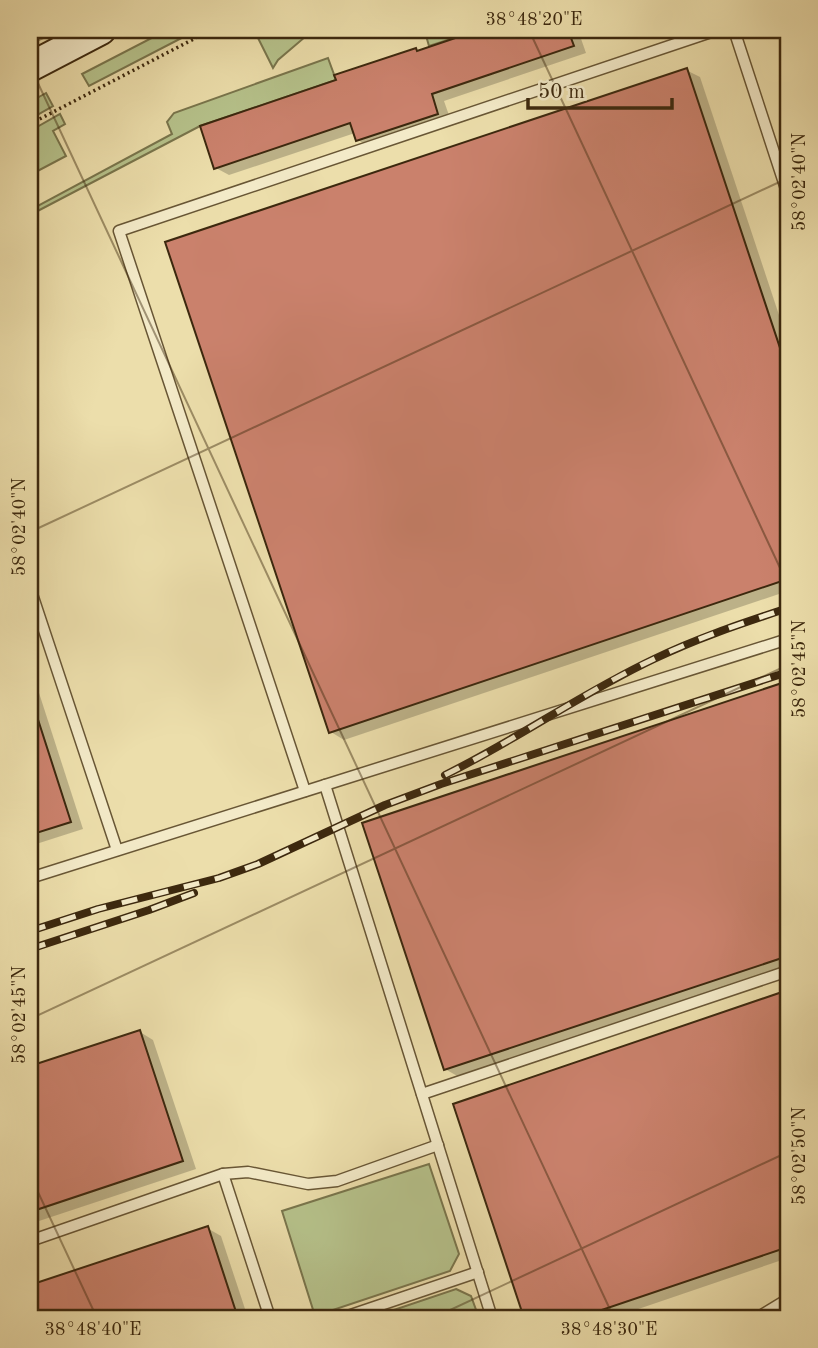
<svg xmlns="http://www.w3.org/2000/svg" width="818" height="1348" font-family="'Old Standard TT',serif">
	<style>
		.green { fill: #b6c28b; stroke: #79754c; stroke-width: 2 }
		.shadow { fill: #0003 }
		.building { fill: #ca816c; stroke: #3c280e; stroke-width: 2 }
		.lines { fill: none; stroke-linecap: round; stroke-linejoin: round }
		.service-casing { stroke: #685635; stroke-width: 13 }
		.secondary-casing { stroke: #3c280e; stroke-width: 32 }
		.path { stroke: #3c280e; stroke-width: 3.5; stroke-dasharray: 2 3.5; stroke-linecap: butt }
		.service { stroke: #f3eac8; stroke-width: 10 }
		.secondary { stroke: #f3eac8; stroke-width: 28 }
		.rail-casing { stroke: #3c280e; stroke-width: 8 }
		.rail { stroke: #f3eac8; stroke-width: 5; stroke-dasharray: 16; stroke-linecap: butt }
		.ticks { fill: none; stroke: #3c280e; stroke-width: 2; stroke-opacity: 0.45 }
		.neatline { fill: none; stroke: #3c280e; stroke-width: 2.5 }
		.ticks-label { font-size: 18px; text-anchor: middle; fill: #3c280e }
	</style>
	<rect width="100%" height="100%" fill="#ecdeab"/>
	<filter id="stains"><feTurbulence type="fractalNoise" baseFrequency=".00286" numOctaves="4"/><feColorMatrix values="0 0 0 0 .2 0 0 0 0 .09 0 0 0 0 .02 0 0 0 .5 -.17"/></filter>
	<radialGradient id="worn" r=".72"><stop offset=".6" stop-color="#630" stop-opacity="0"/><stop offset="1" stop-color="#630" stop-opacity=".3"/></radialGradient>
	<g class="green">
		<path d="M167 30H197L89 86 82 74Z"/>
		<path d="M254 30H293L305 37 278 60 273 68Z"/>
		<path d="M426 30H479L429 46 425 32Z"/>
		<path d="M328 58 336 80 200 126 30 215V210L172 134 167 122 174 113Z"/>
		<path d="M46 93 53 106 30 119V102Z"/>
		<path d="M60 114 65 124 53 131 66 156 30 175V131Z"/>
		<path d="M429 1164 459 1254 450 1271 315 1316 282 1211Z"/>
		<path d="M456 1289 471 1296 479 1318H370Z"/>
	</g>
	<g class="shadow">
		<path d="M484 30H578L586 53 444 101 451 121 371 148 358 140 355 133 229 175 216 168 338 81 416 50 419 52Z"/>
		<path d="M686 70 700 77 788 342V591L344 740 331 732Z"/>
		<path d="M30 665 83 829 30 846Z"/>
		<path d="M788 683V967L459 1077 445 1069 364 824Z"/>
		<path d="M788 991V1258L612 1318H526L455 1105Z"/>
		<path d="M140 1032 153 1040 196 1169 30 1224V1068Z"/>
		<path d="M207 1228 221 1236 248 1318H30V1287Z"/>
	</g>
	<g class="building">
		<path d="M479 30H568L574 46 432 94 438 114 356 141 350 123 214 169 200 126 336 80 334 75 416 48 417 51Z"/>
		<path d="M687 68 788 372V579L329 733 165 242Z"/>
		<path d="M788 681V956L444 1070 362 823Z"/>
		<path d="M33 704 71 822 30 835V705Z"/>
		<path d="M788 990V1247L578 1318H524L453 1104Z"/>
		<path d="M140 1030 183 1161 30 1212V1066Z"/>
		<path d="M208 1226 238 1318H30V1285Z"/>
	</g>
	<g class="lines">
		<g class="service-casing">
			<g id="service">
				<path d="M734 30 788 195"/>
				<path d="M30 588 117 850"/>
				<path d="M325 785 492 1318"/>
				<path d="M305 791 119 231 717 30"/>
				<path d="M30 878 788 639"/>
				<path d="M422 1094 788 971"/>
				<path d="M223 1174 270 1318"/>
				<path d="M30 1241 223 1174 248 1172 308 1184 337 1181 438 1145"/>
				<path d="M342 1318 478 1272"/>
				<path d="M757 1318 788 1299"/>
			</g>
		</g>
		<g class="secondary-casing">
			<path id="secondary" d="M30 67 101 30"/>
		</g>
		<g class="path">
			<path d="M304 30 310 33"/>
			<path d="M30 124 211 30"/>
		</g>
		<use href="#service" class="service"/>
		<use href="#secondary" class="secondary"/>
		<g class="rail-casing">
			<g id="rail">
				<path d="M445 775C516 740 582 693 654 659 697 638 743 623 788 608"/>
				<path d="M30 931 98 909 219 878 258 864 385 805 441 784 788 672"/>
				<path d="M30 949 149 910 194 893"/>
			</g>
		</g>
		<use href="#rail" class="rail"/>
	</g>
	<path class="ticks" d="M529 30 788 585M30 44 61 30M30 66 614 1318M30 532 788 178M30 1019 788 665M30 1175 97 1318M433 1318 788 1152"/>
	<rect width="818" height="1348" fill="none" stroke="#ecdeab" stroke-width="77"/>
	<path d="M528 98v10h144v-10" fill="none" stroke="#3c280e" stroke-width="3.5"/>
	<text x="538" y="98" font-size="21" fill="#3c280e" stroke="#f3eac8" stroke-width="5" paint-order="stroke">50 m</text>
	<rect x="38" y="38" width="742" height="1272" class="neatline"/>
	<g class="ticks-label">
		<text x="534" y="25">38°48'20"E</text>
		<text transform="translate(799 182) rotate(-90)" y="6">58°02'40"N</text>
		<text transform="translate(19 527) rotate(-90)" y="6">58°02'40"N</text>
		<text transform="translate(799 669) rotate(-90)" y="6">58°02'45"N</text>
		<text transform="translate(19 1015) rotate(-90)" y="6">58°02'45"N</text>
		<text transform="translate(799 1156) rotate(-90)" y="6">58°02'50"N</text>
		<text x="93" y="1335">38°48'40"E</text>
		<text x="609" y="1335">38°48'30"E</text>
	</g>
	<rect width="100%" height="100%" filter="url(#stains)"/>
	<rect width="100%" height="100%" fill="url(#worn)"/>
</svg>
